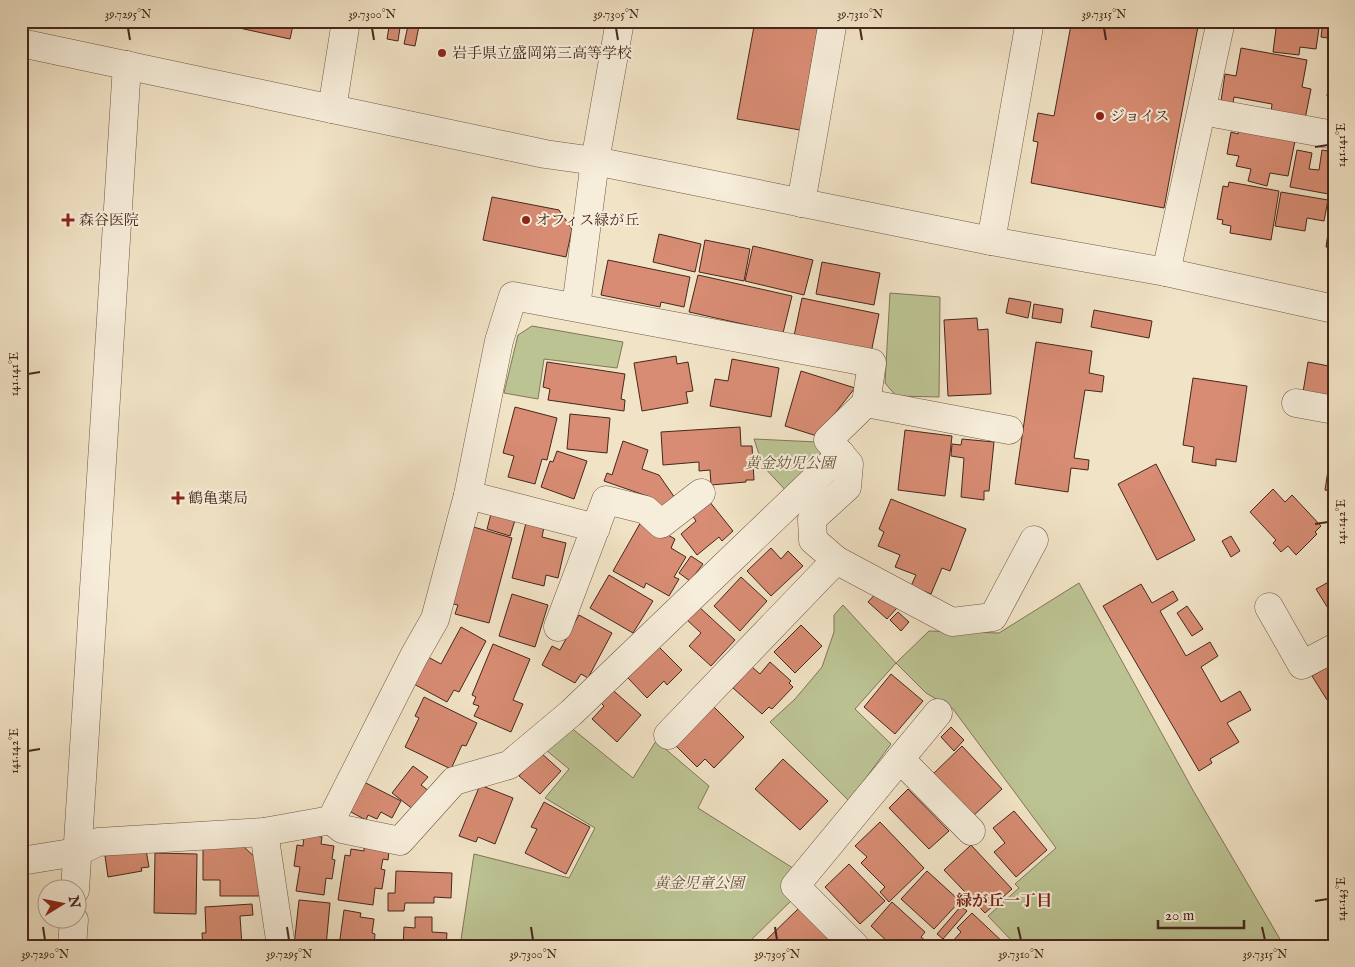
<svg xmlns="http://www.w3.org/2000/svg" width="1355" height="967" font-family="'IM FELL English','Noto Serif JP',serif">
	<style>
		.green { fill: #bcc393; stroke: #827558 }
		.building { fill: #d78c73; stroke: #47271c }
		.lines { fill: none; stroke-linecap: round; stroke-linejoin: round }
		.minor-casing { stroke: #725646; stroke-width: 29 }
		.minor { stroke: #f6edda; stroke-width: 28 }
		.ticks { fill: none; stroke: #47271c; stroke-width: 2 }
		.poi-dot { fill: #8f2418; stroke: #f6edda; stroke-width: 2 }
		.labels { text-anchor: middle; stroke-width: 4; stroke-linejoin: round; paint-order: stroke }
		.poi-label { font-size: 15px; fill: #47271c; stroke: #f6edda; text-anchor: start }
		.park-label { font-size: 15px; font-style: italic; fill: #644e3a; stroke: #f6edda }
		.neighbourhood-label { font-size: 16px; font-weight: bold; fill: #7a1f14; stroke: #f6edda }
		.neatline { fill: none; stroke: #47271c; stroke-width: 2 }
		.ticks-label { font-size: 12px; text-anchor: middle; fill: #47271c }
	</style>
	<rect width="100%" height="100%" fill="#f1e3c6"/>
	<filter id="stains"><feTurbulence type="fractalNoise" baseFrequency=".004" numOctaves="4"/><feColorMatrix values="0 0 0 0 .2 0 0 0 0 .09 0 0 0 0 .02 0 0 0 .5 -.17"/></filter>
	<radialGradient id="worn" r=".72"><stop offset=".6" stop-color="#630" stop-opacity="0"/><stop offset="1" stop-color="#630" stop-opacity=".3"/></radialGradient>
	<g class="green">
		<path d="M890 293 940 297 939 397 896 396 885 383Z"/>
		<path d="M532 326 623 342 617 368 544 359 538 399 504 393 518 335Z"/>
		<path d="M754 439 817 442 828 457 789 494 763 466Z"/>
		<path d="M1079 583 1194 792 1284 946H1021L1012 941 988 916 1019 888 1015 884 1056 848 953 709 926 693 896 663 855 709 891 744 849 801 770 722 795 699 822 667 834 632V615L843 605 896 663 929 631 999 633Z"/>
		<path d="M569 726 633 778 656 741 709 786 698 808 796 870 794 898 745 946H460L474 854 569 878 595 828 545 798 569 769 546 750Z"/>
	</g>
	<g class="building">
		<path d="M207 21H294L290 39Z"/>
		<path d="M390 21H401L398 41 387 39Z"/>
		<path d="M409 21H420L415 46 404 44Z"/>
		<path d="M755 21H819L800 130 737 119Z"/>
		<path d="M1056 21H1199L1164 208 1031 183 1038 142 1033 141 1038 113 1054 116 1071 25Z"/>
		<path d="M1277 21H1320L1316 49 1300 47 1299 55 1273 52Z"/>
		<path d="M1323 21H1334V39L1321 37Z"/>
		<path d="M1241 48 1307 60 1302 87 1311 89 1305 119 1271 113 1272 104 1234 97 1233 103 1221 101 1225 74 1236 76Z"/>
		<path d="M1332 68 1334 69V98L1327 96Z"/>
		<path d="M1239 129 1295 141 1288 176 1270 173 1267 186 1248 181 1251 169 1236 166 1239 156 1227 154 1231 132 1238 134Z"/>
		<path d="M1297 150 1312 153 1309 169 1319 170 1322 150 1334 152V195L1290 187Z"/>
		<path d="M1229 182 1279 191 1271 240 1230 233 1231 226 1222 224 1223 220 1217 219 1223 186 1228 187Z"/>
		<path d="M1281 192 1328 200 1324 221 1307 218 1305 231 1275 226Z"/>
		<path d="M492 197 559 210 572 229 566 257 483 240Z"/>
		<path d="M1328 233H1334V253L1333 248 1326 247Z"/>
		<path d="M659 234 701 244 695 272 653 262Z"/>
		<path d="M705 240 750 249 744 281 699 272Z"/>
		<path d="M753 246 813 260 804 295 745 281Z"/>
		<path d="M608 260 690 277 684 307 661 302 660 307 601 295Z"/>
		<path d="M822 262 880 273 874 305 816 294Z"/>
		<path d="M698 275 792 296 783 333 689 312Z"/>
		<path d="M802 298 879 314 871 353 794 336Z"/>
		<path d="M1009 298 1031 302 1028 318 1006 313Z"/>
		<path d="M1034 304 1063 309 1061 323 1032 318Z"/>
		<path d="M1094 310 1152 321 1149 338 1091 327Z"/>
		<path d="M977 318 978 330 988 329 991 394 948 396 944 320Z"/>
		<path d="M1036 342 1092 351 1089 373 1104 376 1102 392 1085 390 1074 458 1089 460 1088 470 1071 468 1068 492 1015 484Z"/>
		<path d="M676 356 677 364 688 362 693 391 686 392 688 403 642 411 634 363Z"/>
		<path d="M732 359 779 368 771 417 710 406 715 379 728 381Z"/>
		<path d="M547 362 625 374 621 399 625 400 624 411 548 400 550 389 543 387Z"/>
		<path d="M1308 362 1334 367V403L1302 398Z"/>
		<path d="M801 371 855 388 817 436 785 426Z"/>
		<path d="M1193 378 1247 386 1236 462 1216 459V466L1192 462 1194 447 1183 445Z"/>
		<path d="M515 407 557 418 547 460 542 459 535 484 508 477 514 456 503 453Z"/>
		<path d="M570 414 610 418 607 453 567 449Z"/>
		<path d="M740 427 741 446H752L754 480H746V482L711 485 710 470 699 471V462L663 465 661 432Z"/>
		<path d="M905 430 952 436 945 496 898 490Z"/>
		<path d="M962 439 994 442 989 491H984V500L961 497 964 458 951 456 952 444 961 445Z"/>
		<path d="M623 441 648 450 642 469 659 475 675 498 658 510 650 497 604 481 607 473 612 475Z"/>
		<path d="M557 451 587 461 574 499 541 487 550 461 553 462Z"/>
		<path d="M1156 464 1195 540 1157 560 1118 484Z"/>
		<path d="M1329 464 1334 465V492L1325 490Z"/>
		<path d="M1273 489 1285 502 1292 495 1321 526 1315 532 1317 534 1296 555 1288 546 1281 552 1273 543 1276 540 1250 512Z"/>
		<path d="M891 499 966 529 950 571 942 568 931 594 911 586 916 575 895 567 900 555 878 546 884 532 879 529Z"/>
		<path d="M709 501 733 531 722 541 719 537 697 555 681 534 696 521 692 515Z"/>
		<path d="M492 510 516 517 510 536 487 529Z"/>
		<path d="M642 520 675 539 671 548 686 557 674 577 679 579 669 596 646 583 644 588 613 571Z"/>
		<path d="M526 523 544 527 542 537 566 543 558 578 546 575 544 586 512 578Z"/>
		<path d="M470 526 512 538 489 623 455 614 458 605 449 603Z"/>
		<path d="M1231 536 1240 551 1231 557 1222 541Z"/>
		<path d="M771 548 781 559 788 551 803 566 771 596 747 571Z"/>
		<path d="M691 556 703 564 690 581 679 573Z"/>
		<path d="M609 575 653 601 633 633 590 608Z"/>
		<path d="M741 577 767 601 740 631 714 606Z"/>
		<path d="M1334 579V618L1316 589Z"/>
		<path d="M1141 584 1152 603 1173 591 1178 600 1160 611 1186 656 1210 642 1218 656 1201 667 1221 702 1240 691 1251 710 1227 723 1239 742 1210 759 1212 763 1199 771 1103 606Z"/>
		<path d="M878 591 897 608 887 619 868 602Z"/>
		<path d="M512 594 548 605 535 647 499 636Z"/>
		<path d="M697 605 735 640 711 666 689 646 701 633 685 618Z"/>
		<path d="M1187 606 1203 629 1192 636 1177 613Z"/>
		<path d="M898 612 909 622 901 631 890 620Z"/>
		<path d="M579 615 612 633 588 678 581 674 575 683 542 665 552 646 560 650Z"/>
		<path d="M801 625 822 646 795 673 774 652Z"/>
		<path d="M461 627 486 641 459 692 454 690 447 702 412 683 426 656 441 664Z"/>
		<path d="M493 644 530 659 513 700 523 704 511 732 474 716 479 706 473 704 476 697 472 695Z"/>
		<path d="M659 647 682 670 667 685 664 681 647 698 628 678Z"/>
		<path d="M770 662 791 681 789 683 793 687 772 709 769 707 762 714 733 688 752 667 760 674Z"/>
		<path d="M1334 663V700L1329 703 1312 676Z"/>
		<path d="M891 674 923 701 895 734 864 707Z"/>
		<path d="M608 686 641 715 617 742 592 719 604 706 597 699Z"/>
		<path d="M424 697 477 723 466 746 462 745 451 769 405 747 419 718 415 716Z"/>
		<path d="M714 707 744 737 714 768 705 759 697 767 676 746Z"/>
		<path d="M951 727 964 740 954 751 941 737Z"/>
		<path d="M962 746 1002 789 972 817 932 775Z"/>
		<path d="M540 752 561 771 540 794 519 776Z"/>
		<path d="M783 759 828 801 800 830 755 789Z"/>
		<path d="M413 766 428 777 421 785 429 791 414 810 392 793Z"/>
		<path d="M364 782 401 801 392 818 381 812 377 819 368 815 366 820 349 811Z"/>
		<path d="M480 785 513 798 495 844 478 837 476 842 459 836Z"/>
		<path d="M908 789 949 831 929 849 889 808Z"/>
		<path d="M544 802 590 827 566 874 525 853 537 829 531 827Z"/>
		<path d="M1014 811 1047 850 1016 877 994 852 1005 843 993 828Z"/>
		<path d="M880 822 924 868 889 902 880 892 885 887 861 863 867 857 855 846Z"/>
		<path d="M304 834 322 837 321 844 334 846 332 859 335 860 332 879 326 878 324 895 296 891 300 867 294 866 297 845 303 846Z"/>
		<path d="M971 845 1012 889 985 913 944 870Z"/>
		<path d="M243 846 259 861 260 896H220V880H203V847Z"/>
		<path d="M364 847 389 851 388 860 383 859 381 869 385 870 382 889 375 888 373 905 338 900 345 855 350 856 351 849 364 851Z"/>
		<path d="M146 850 149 867 141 868 142 871 108 877 105 856Z"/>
		<path d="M155 853 197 854 196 914 154 913Z"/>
		<path d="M849 864 885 901 860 924 825 887Z"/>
		<path d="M396 871 452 873 451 898 434 897V903H405L404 911H388V893H395Z"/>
		<path d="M927 871 960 901 934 929 901 899Z"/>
		<path d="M299 900 330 903 326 946H294Z"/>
		<path d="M892 902 925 932 921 937 927 942 924 946H892L871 926Z"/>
		<path d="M252 904 253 915 240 916 242 946H203L202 933H206L205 907Z"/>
		<path d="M961 906 967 911 943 939 937 934Z"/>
		<path d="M799 908 830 939 823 946H760Z"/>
		<path d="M344 910 361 913 360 917 374 919 372 933 375 934 374 946H339Z"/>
		<path d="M972 913 1007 946H954L951 943 961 932 957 928Z"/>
		<path d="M415 917H432V932L447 933 446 946H403L404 927 415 928Z"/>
	</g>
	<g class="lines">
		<g class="minor-casing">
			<g id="minor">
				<path d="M21 43 545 154 595 161 991 241 1166 272 1334 309"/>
				<path d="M332 109 346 21"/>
				<path d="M1202 111 1334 135"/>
				<path d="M801 203 833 21"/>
				<path d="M991 241 1030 21"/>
				<path d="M1166 272 1221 21"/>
				<path d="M576 307 595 161 620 21"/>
				<path d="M866 403 1009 430"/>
				<path d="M1296 403 1334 410"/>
				<path d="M468 495 596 528"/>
				<path d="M836 560 952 622 993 617 1034 540"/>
				<path d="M1269 607 1302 665 1334 648"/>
				<path d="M558 627 606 500 646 510 661 524 701 493"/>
				<path d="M900 759 971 831"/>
				<path d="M331 820 342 829 400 841 454 781 509 765 571 713 841 454"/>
				<path d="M264 832 281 946"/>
				<path d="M21 861 77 852 98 842 264 832 331 820 414 656 435 619 468 495 499 341 513 296 872 363 866 403 828 440 849 464 847 487 812 519 813 540 836 560 668 735"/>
				<path d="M75 890 127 65"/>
				<path d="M72 946 74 920"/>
				<path d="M855 946 795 886 938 713"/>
			</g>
		</g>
		<use href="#minor" class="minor"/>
	</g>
	<path class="ticks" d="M128 28 130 40M372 28 374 40M616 28 618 40M860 28 862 40M1104 28 1106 40M1315 147 1328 145M28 374 40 372M1315 524 1328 522M28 751 40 749M1315 901 1328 899M43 927 45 940M287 927 289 940M531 927 533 940M775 927 777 940M1018 927 1021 940M1262 927 1265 940"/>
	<g class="poi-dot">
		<circle cx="442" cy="53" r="5"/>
		<circle cx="1100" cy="116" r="5"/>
		<path d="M65.5 212.5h5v5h5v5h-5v5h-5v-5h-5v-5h5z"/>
		<circle cx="526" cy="220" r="5"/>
		<path d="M175.5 490.5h5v5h5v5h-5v5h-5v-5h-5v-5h5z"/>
	</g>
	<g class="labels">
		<g class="poi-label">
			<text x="452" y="58">岩手県立盛岡第三高等学校</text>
			<text x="1110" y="121">ジョイス</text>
			<text x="79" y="225">森谷医院</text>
			<text x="536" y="225">オフィス緑が丘</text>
			<text x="188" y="503">鶴亀薬局</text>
		</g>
		<g class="park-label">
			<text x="790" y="468">黄金幼児公園</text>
			<text x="699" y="888">黄金児童公園</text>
		</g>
		<g class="neighbourhood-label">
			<text x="1004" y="906">緑が丘一丁目</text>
		</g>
	</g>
	<rect width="1355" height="967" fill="none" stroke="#f1e3c6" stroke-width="55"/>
	<g transform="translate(62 904) rotate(80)"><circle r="24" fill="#f6edda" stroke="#b09e8e"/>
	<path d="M0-4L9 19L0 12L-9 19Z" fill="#8f2418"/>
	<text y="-8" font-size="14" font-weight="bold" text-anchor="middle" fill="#47271c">N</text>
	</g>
	<path d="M1158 920v8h86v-8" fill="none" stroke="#47271c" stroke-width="2.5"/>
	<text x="1165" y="920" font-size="15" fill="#47271c" stroke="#f6edda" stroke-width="4" paint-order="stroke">20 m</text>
	<rect x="28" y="28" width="1300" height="912" class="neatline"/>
	<g class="ticks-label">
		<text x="128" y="18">39.7295°N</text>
		<text x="372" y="18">39.7300°N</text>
		<text x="616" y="18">39.7305°N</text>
		<text x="860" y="18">39.7310°N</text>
		<text x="1104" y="18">39.7315°N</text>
		<text transform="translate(1341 145) rotate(-90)" y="4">141.141°E</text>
		<text transform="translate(14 374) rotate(-90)" y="4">141.141°E</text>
		<text transform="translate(1341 522) rotate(-90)" y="4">141.142°E</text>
		<text transform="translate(14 751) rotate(-90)" y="4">141.142°E</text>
		<text transform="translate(1341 899) rotate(-90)" y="4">141.143°E</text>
		<text x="45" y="958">39.7290°N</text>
		<text x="289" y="958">39.7295°N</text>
		<text x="533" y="958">39.7300°N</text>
		<text x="777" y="958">39.7305°N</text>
		<text x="1021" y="958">39.7310°N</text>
		<text x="1265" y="958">39.7315°N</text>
	</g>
	<rect width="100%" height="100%" filter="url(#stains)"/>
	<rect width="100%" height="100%" fill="url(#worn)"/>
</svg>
